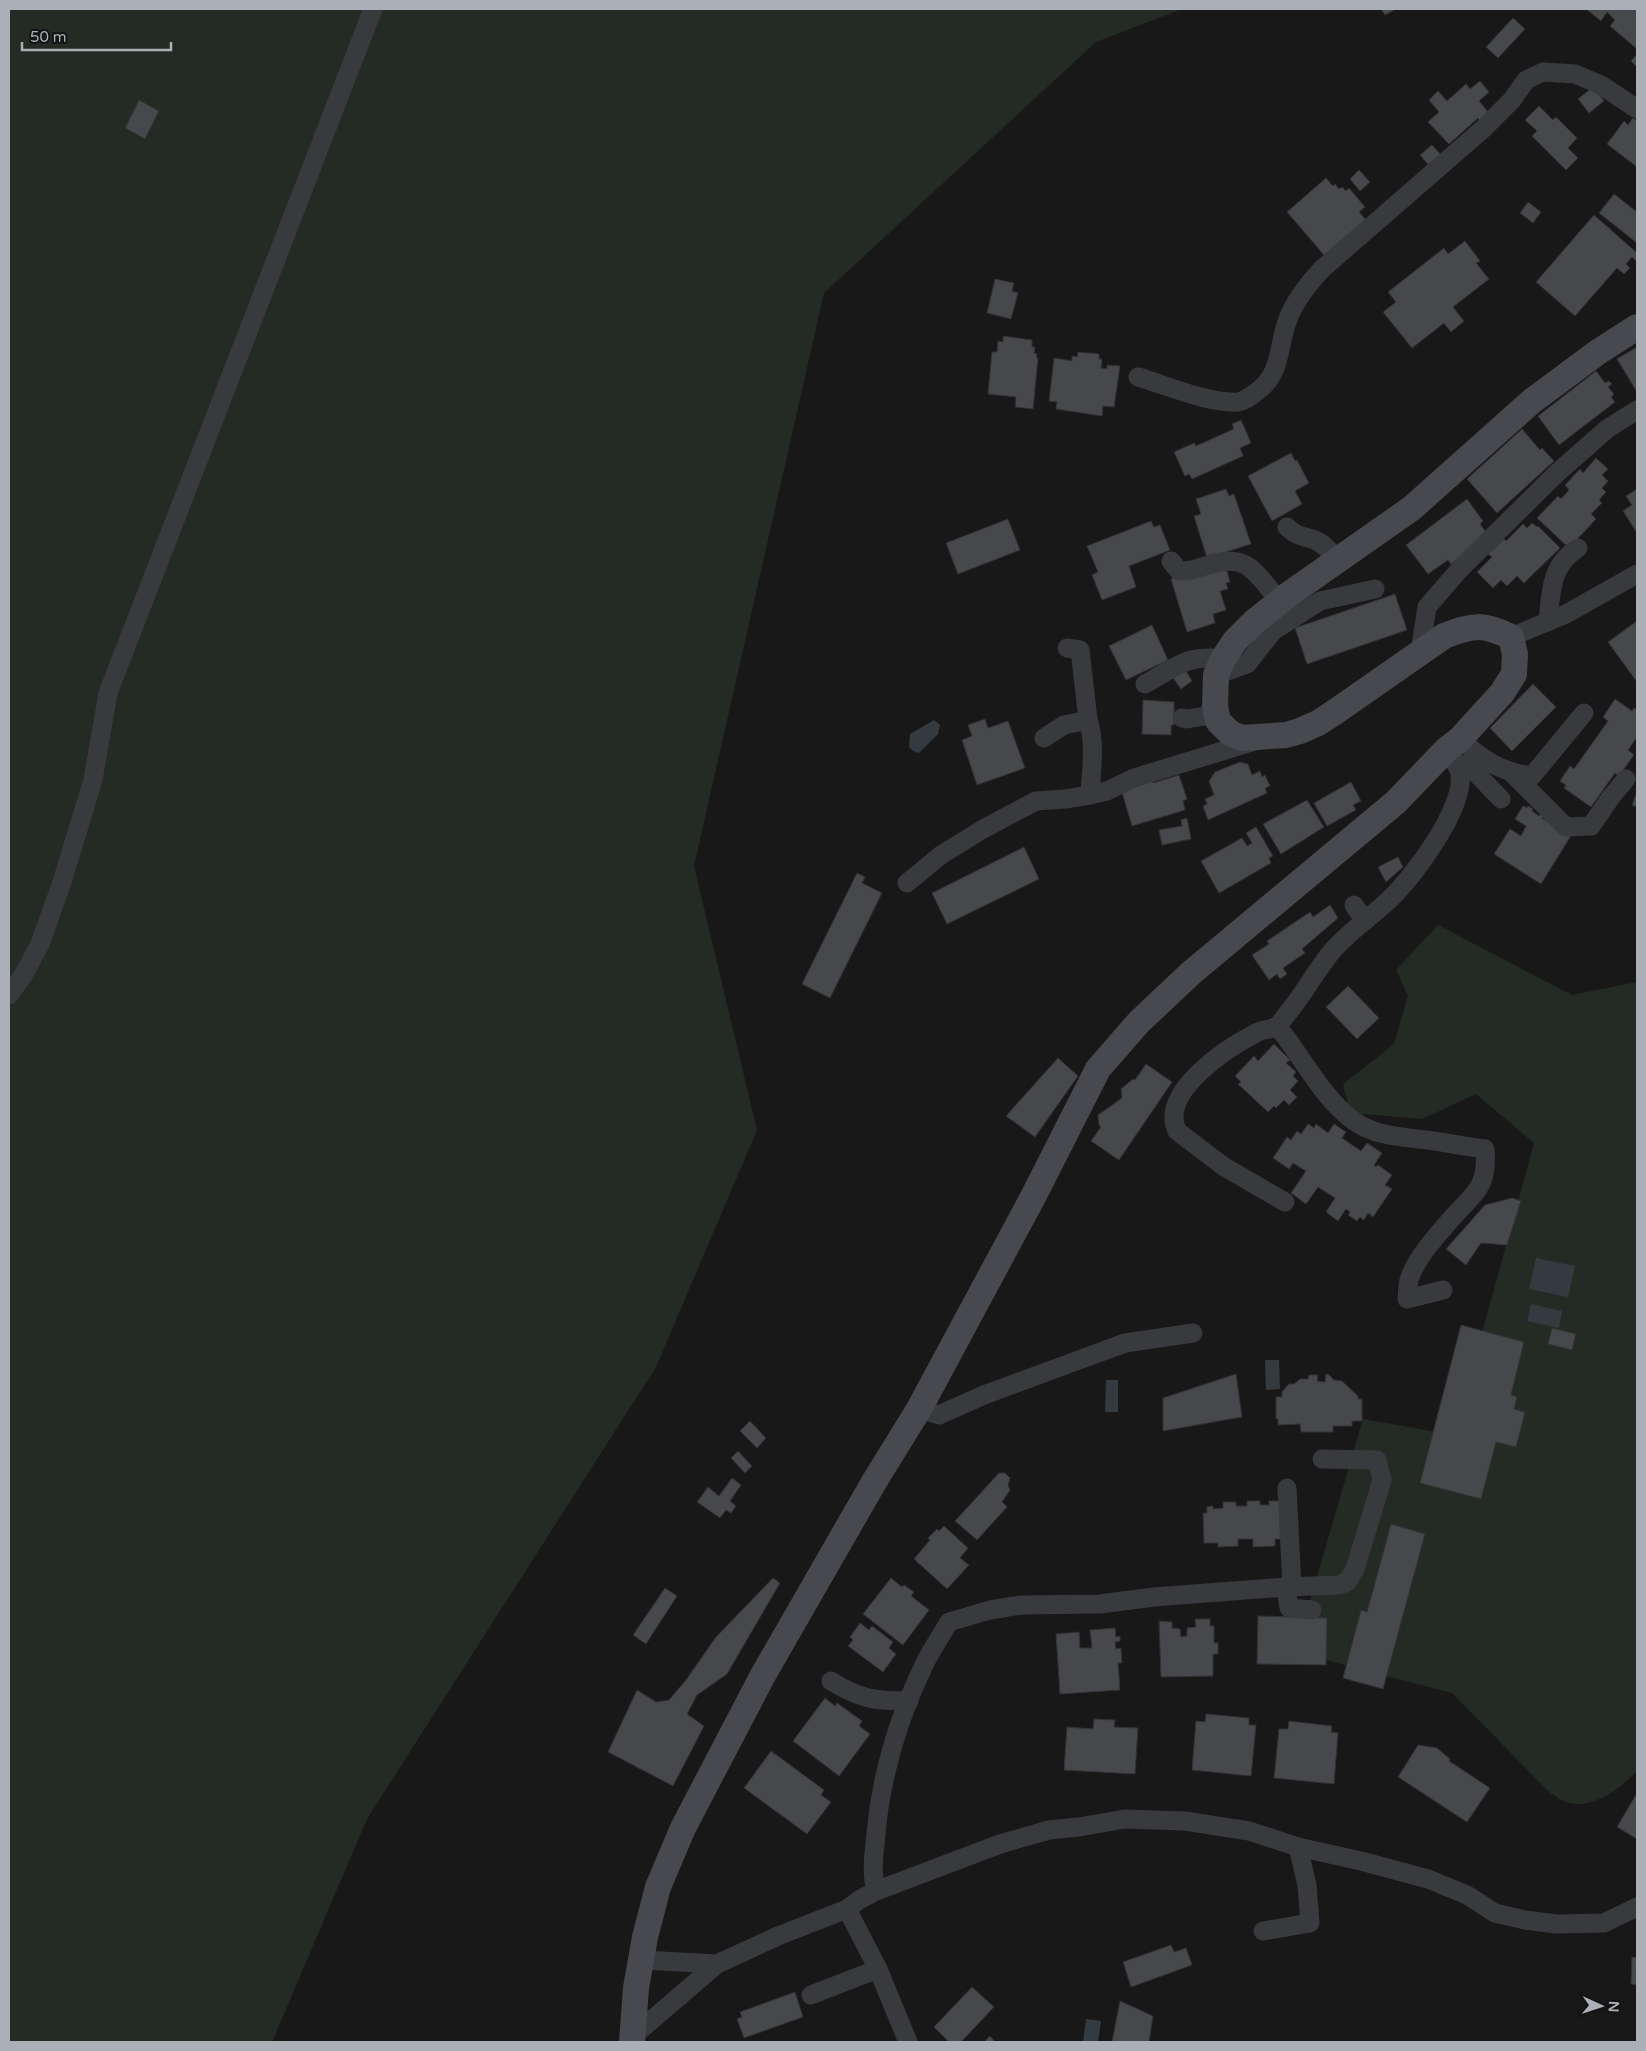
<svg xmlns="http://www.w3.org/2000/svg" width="1646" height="2051" font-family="'Varela Round',sans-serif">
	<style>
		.green { fill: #242b25 }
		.water { fill: #333b41 }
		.building { fill: #47484c; stroke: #323235 }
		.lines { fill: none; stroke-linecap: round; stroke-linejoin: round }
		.street { stroke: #393a3e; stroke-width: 19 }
		.secondary { stroke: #47494e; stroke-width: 26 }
	</style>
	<rect width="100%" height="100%" fill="#181819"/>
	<g class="green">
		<path d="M9 9H1182L1096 42 824 293 694 866 757 1130 656 1367 367 1819 272 2042H9Z"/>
		<path d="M1438 925 1572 995 1637 982V1771C1621 1788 1593 1809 1568 1803 1562 1801 1556 1796 1550 1793L1452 1693 1295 1652 1363 1419 1454 1435 1534 1143 1476 1094 1422 1119 1350 1113 1343 1084 1394 1044 1408 996 1396 970Z"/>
	</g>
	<g class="water">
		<path d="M934 720 940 725 938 734 919 753 913 751 909 747 910 734Z"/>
		<path d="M1536 1258 1575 1266 1568 1297 1529 1289Z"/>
		<path d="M1531 1304 1562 1311 1559 1328 1527 1321Z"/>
		<path d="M1265 1360H1279L1280 1389 1266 1390Z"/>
		<path d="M1106 1380H1118V1412H1105Z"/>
		<path d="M1086 2019 1101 2021 1098 2042H1083Z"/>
	</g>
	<g class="building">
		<path d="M1381 9H1396L1385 15Z"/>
		<path d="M1586 9H1637V49L1610 26 1615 20 1607 12 1601 21Z"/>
		<path d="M1513 18 1525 29 1498 58 1486 47Z"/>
		<path d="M1637 54V67L1631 61Z"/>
		<path d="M1480 81 1489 92 1479 101 1489 113 1480 121 1478 118 1449 144 1428 122 1439 112 1429 100 1438 91 1447 101 1466 84 1470 89Z"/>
		<path d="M1593 87 1604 101 1589 113 1578 99Z"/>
		<path d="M139 100 159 111 145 139 125 128Z"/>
		<path d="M1539 106 1553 120 1556 117 1577 138 1568 148 1578 158 1566 170 1532 136 1537 131 1525 120Z"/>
		<path d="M1633 118 1637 121V167L1607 144 1624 121 1628 125Z"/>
		<path d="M1432 145 1443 157 1431 168 1420 155Z"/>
		<path d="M1359 170 1370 182 1360 191 1350 179Z"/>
		<path d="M1326 178 1333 186 1335 184 1339 189 1342 187 1346 191 1349 188 1365 207 1359 212 1366 220 1324 255 1287 212Z"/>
		<path d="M1614 194 1637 212V243L1599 213Z"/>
		<path d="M1528 202 1541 212 1533 223 1520 213Z"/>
		<path d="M1594 215 1637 253V259L1636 261 1632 257 1626 264 1630 268 1624 274 1617 268 1575 316 1536 282Z"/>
		<path d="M1465 241 1480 261 1476 263 1489 279 1453 307 1464 321 1451 332 1444 323 1412 348 1383 312 1396 302 1388 292 1444 248 1448 254Z"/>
		<path d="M995 279 1014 283 1012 291 1018 293 1011 319 987 313Z"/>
		<path d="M1003 336 1032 340V347H1035L1034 353 1037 354 1036 357 1038 358 1033 409 1015 407 1016 397 988 394 992 352H997L998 341 1003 342Z"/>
		<path d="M1637 347V392L1617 359Z"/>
		<path d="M1078 352 1099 354V359H1102L1101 368 1107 369V365L1120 366 1114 407 1103 406 1102 416 1056 409 1057 402 1049 401 1054 358 1072 361V356L1077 357Z"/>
		<path d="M1596 371 1605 383 1609 381 1612 384 1608 387 1614 394 1611 397 1615 402 1559 445 1538 416Z"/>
		<path d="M1241 420 1251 443 1240 448 1243 456 1192 479 1189 474 1185 476 1174 452 1194 443 1196 446 1234 429 1232 424Z"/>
		<path d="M1522 429 1540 450 1542 448 1554 461 1497 513 1467 479Z"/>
		<path d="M1291 453 1295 461 1297 460 1309 483 1295 491 1302 504 1272 521 1248 476Z"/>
		<path d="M1596 458 1608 469 1602 475 1608 481 1602 488 1606 492 1599 500 1602 503 1591 514 1596 519 1569 548 1537 518 1558 496 1561 499 1569 490 1565 485 1580 469 1583 473Z"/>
		<path d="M1226 489 1229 496 1234 494 1251 544 1207 558 1194 516 1201 514 1196 499Z"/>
		<path d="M1637 489V533L1623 511 1632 505 1626 496Z"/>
		<path d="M1467 499 1483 521 1480 524 1489 536 1451 564 1448 560 1428 574 1406 545Z"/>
		<path d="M1008 519 1020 550 958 574 946 543Z"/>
		<path d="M1151 521 1154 527 1160 525 1170 550 1129 566 1136 587 1102 600 1092 575 1098 572 1087 546Z"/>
		<path d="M1532 523 1537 527 1538 526 1560 548 1524 583 1517 576 1507 586 1501 580 1493 588 1477 572 1492 557 1488 554 1504 539 1506 541 1523 524 1527 528Z"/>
		<path d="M1210 567 1227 571 1230 582 1226 583 1228 589 1220 591 1226 610 1213 614 1215 623 1187 632 1171 579Z"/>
		<path d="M1395 594 1407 630 1307 664 1295 628Z"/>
		<path d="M1637 621V682L1608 642Z"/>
		<path d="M1152 625 1168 660 1126 680 1109 646Z"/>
		<path d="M1183 666 1192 681 1181 689 1171 675Z"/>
		<path d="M1533 684 1556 707 1512 751 1490 728Z"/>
		<path d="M1615 699 1632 711 1634 708 1637 710V737L1628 750 1634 755 1619 776 1615 773 1591 807 1564 788 1566 785 1560 781 1570 766 1574 769 1608 721 1603 717Z"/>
		<path d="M1143 700 1174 702V725H1171V735L1142 734Z"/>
		<path d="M985 719 988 728 1008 721 1025 768 977 785 962 740 972 736 968 725Z"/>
		<path d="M1240 762 1248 764 1252 775 1260 771 1262 777 1265 775 1270 786 1265 788 1267 793 1208 820 1203 806 1207 804 1205 799 1214 795 1209 781 1215 772Z"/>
		<path d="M1179 775 1187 799 1183 801 1185 810 1132 826 1121 789 1152 779 1153 783Z"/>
		<path d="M1351 782 1361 801 1353 805 1356 810 1327 826 1314 803Z"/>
		<path d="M1637 792V807L1632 805Z"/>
		<path d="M1307 800 1324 827 1281 854 1263 824Z"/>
		<path d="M1523 806 1527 808 1528 806 1533 809 1532 811 1539 816 1541 814 1543 816 1542 818 1550 823 1572 834 1541 884 1494 854 1510 829 1521 836 1526 826 1515 819Z"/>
		<path d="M1187 818 1191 839 1162 845 1159 830 1182 826 1181 820Z"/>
		<path d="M1256 827 1273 856 1269 858 1271 863 1219 893 1201 861 1242 838 1247 846 1252 843 1246 833Z"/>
		<path d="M1024 847 1039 879 947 924 932 893Z"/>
		<path d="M1398 857 1403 867 1386 882 1378 867Z"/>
		<path d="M857 873 865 877 862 883 882 893 830 998 802 984Z"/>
		<path d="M1330 905 1338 918 1302 949 1305 953 1283 968 1287 974 1280 979 1277 974 1269 980 1252 955 1269 944 1267 941 1310 912 1313 917Z"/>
		<path d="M1348 986 1379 1018 1357 1039 1326 1007Z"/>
		<path d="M1274 1044 1290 1060 1286 1063 1296 1072 1293 1076 1298 1081 1290 1090 1297 1097 1289 1105 1284 1100 1276 1108 1274 1106 1268 1112 1238 1084 1241 1082 1235 1076 1254 1056 1258 1061Z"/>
		<path d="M1058 1058 1078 1076 1035 1137 1006 1116Z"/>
		<path d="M1146 1064 1172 1082 1119 1160 1091 1141 1101 1127 1099 1125 1098 1115 1122 1098 1121 1089 1133 1079 1135 1080Z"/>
		<path d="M1308 1124 1314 1128 1316 1124 1328 1133 1334 1124 1346 1132 1342 1138 1361 1151 1367 1143 1382 1153 1374 1165 1376 1167 1378 1165 1392 1175 1385 1185 1392 1189 1373 1217 1368 1213 1364 1220 1360 1217 1357 1221 1348 1215 1350 1212 1346 1209 1338 1221 1326 1212 1335 1198 1318 1187 1306 1204 1291 1193 1306 1171 1293 1163 1289 1169 1273 1158 1287 1137 1291 1140 1297 1131 1301 1134Z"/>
		<path d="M1512 1198 1521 1201 1507 1245 1481 1243 1466 1265 1446 1249 1485 1205Z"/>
		<path d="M1461 1325 1524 1342 1511 1395 1517 1397 1514 1409 1525 1412 1516 1447 1496 1442 1481 1499 1420 1483Z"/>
		<path d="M1552 1328 1576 1334 1572 1350 1548 1344Z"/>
		<path d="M1236 1374 1242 1417 1163 1431V1398Z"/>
		<path d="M1326 1374 1329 1375 1334 1380 1342 1381 1358 1396V1399H1362V1421H1352V1426H1333V1432H1301L1300 1424 1278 1425V1419H1276V1397H1282V1392L1289 1384H1294L1300 1379H1308L1309 1375H1318L1317 1381 1325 1382Z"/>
		<path d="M750 1421 766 1438 757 1448 740 1431Z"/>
		<path d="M738 1451 752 1466 745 1473 731 1458Z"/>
		<path d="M999 1473H1005L1010 1478 1008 1485 1010 1490 1002 1502 1007 1507 977 1540 955 1521Z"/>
		<path d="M732 1478 741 1485 730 1501 736 1506 731 1513 726 1510 720 1518 697 1502 708 1487 719 1496Z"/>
		<path d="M1247 1501H1260V1505H1269V1501H1279L1287 1539H1275V1546L1253 1547V1539H1238V1546L1218 1547V1543H1204L1203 1513H1207V1507L1213 1506V1509L1223 1508V1502H1236V1506H1247Z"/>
		<path d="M1391 1524 1425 1534 1383 1689 1343 1678 1361 1610 1367 1612Z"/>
		<path d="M944 1526 968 1548 960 1558 969 1565 947 1589 914 1559 930 1540 928 1538 937 1529 939 1531Z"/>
		<path d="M773 1578 780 1583 727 1674 697 1695 687 1714 704 1726 673 1786 608 1752 637 1690 656 1702 669 1700 686 1680 716 1637Z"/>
		<path d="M891 1578 902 1587 904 1585 914 1592 911 1596 929 1610 903 1645 863 1614Z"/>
		<path d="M665 1588 677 1596 646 1644 633 1635Z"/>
		<path d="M1258 1616 1327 1618 1326 1665 1257 1664Z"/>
		<path d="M1195 1619H1210V1626H1214V1643H1218V1654H1213V1676L1161 1677 1159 1621 1172 1622V1628L1180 1629 1181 1637 1187 1636V1628L1196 1627Z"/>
		<path d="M860 1623 869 1630 872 1626 893 1642 889 1648 896 1654 883 1672 848 1646 853 1640 850 1637Z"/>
		<path d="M1115 1628 1116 1637 1120 1636V1641L1115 1642 1116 1649 1121 1648 1122 1663H1118L1120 1690 1060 1694 1056 1634 1079 1632 1080 1648H1092L1090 1630Z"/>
		<path d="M825 1698 835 1706 837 1703 862 1721 859 1726 870 1734 839 1776 793 1741Z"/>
		<path d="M1206 1714 1249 1718V1725H1256L1251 1776 1192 1770 1196 1721 1205 1722Z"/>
		<path d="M1094 1719 1115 1720 1114 1727 1138 1728 1135 1774 1064 1770 1067 1727 1093 1729Z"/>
		<path d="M1289 1721 1332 1726 1331 1732 1338 1733 1334 1784 1274 1778 1279 1729H1288Z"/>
		<path d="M1418 1745 1437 1748 1450 1759 1449 1761 1490 1788 1467 1822 1398 1777Z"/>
		<path d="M771 1751 824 1790 821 1795 831 1802 807 1834 744 1788Z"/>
		<path d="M1637 1793V1839L1617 1827Z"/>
		<path d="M1171 1945 1174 1952 1186 1948 1192 1965 1131 1987 1123 1962Z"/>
		<path d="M1632 1957 1637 1958V1985L1631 1984Z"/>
		<path d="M972 1987 994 2007 961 2042H949L934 2027Z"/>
		<path d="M795 1992 803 2017 744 2038 737 2019 742 2017 740 2012Z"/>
		<path d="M1120 2001 1153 2016 1149 2042H1112Z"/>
		<path d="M990 2036 995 2042H984Z"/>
	</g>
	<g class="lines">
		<g class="street">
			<path d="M1138 377C1166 385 1209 404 1238 402 1244 401 1250 397 1255 393 1283 374 1277 347 1288 319 1295 300 1309 283 1322 269L1483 129 1512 100 1526 80 1543 72 1575 74 1601 85 1637 109"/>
			<path d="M1287 527C1298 537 1300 535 1312 539 1323 542 1331 552 1337 560"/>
			<path d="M1171 561 1179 571C1190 572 1198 568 1208 565 1250 552 1255 574 1280 601"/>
			<path d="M1548 622C1551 592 1550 566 1578 548"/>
			<path d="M1511 637 1566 614 1637 574"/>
			<path d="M1067 648 1080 650 1088 720"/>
			<path d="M1420 652 1427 607 1460 569 1557 473 1607 429 1637 410"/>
			<path d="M1216 675 1247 664 1273 631 1320 601 1375 589"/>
			<path d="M1145 684C1175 668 1186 654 1223 659"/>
			<path d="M1182 718 1187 719 1217 714"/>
			<path d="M1044 738 1064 725 1088 720C1096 744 1091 771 1090 795"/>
			<path d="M1460 739C1483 760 1500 772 1532 776L1584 713"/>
			<path d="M1455 762 1472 769 1501 799"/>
			<path d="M1512 773 1566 827 1591 826 1611 797 1626 779"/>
			<path d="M907 883 941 855 983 829 1036 801 1065 799 1090 795 1107 791 1134 778 1255 741"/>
			<path d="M1354 905 1365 921"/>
			<path d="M9 995 24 974 40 944 61 885 93 780 108 693 373 9"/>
			<path d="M1277 1026C1303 1057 1321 1097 1354 1121 1378 1138 1408 1137 1435 1141 1452 1144 1468 1147 1485 1149 1488 1188 1475 1192 1452 1218 1438 1234 1417 1257 1410 1277 1407 1284 1408 1292 1407 1299L1443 1290"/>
			<path d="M1285 1202 1223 1166 1177 1131C1159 1092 1227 1048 1256 1033 1262 1029 1272 1030 1277 1026 1281 1023 1284 1018 1287 1014 1304 994 1316 970 1333 950 1350 931 1371 917 1390 899 1414 876 1465 808 1460 773 1458 765 1451 757 1446 750"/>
			<path d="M919 1409 939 1415 984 1395 1125 1343 1193 1333"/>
			<path d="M1287 1488 1292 1587"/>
			<path d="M1286 1587 1289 1608 1312 1610"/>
			<path d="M831 1681C860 1699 874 1701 909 1701"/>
			<path d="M876 1891C871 1872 874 1853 876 1834 881 1775 898 1719 924 1665 931 1650 941 1636 949 1622L990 1610 1021 1605 1100 1604 1154 1597 1286 1587 1339 1585 1347 1582 1355 1569 1382 1480 1377 1460 1322 1459"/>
			<path d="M847 1909 878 1969 908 2042"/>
			<path d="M1263 1931 1310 1923 1307 1885 1298 1847"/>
			<path d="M642 1960 717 1964"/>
			<path d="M811 1995 878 1969"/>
			<path d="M632 2037 717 1964 778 1936 847 1909 859 1900 876 1891 1000 1844 1049 1830 1079 1827 1125 1819 1185 1821 1249 1831 1298 1847 1361 1861 1428 1879 1467 1895 1495 1913 1525 1920 1556 1924 1604 1923 1637 1907"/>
		</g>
		<path class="secondary" d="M632 2042 636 1988 645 1937 658 1887 683 1828 763 1675 874 1482 919 1409 1033 1197 1098 1069 1139 1022 1191 973 1396 802 1446 750 1460 739 1502 693 1514 674 1515 654 1511 637C1482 623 1474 625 1444 636L1335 712 1318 723 1300 731 1286 735 1242 738 1230 733 1218 721 1215 706 1216 675 1223 659 1235 641 1254 622 1288 595 1412 508 1532 401 1598 352 1637 327"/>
	</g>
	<rect width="1646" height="2051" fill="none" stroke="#abb0b8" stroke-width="20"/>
	<g transform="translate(1601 2006) rotate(93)" stroke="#131314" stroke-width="4" paint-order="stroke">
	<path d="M0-4L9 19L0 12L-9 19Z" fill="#abb0b8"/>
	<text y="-8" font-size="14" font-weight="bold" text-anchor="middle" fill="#abb0b8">N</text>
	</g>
	<path d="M22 42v8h149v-8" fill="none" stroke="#abb0b8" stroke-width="2.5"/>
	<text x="30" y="42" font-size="15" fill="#abb0b8" stroke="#131314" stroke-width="4" paint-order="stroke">50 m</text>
</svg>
